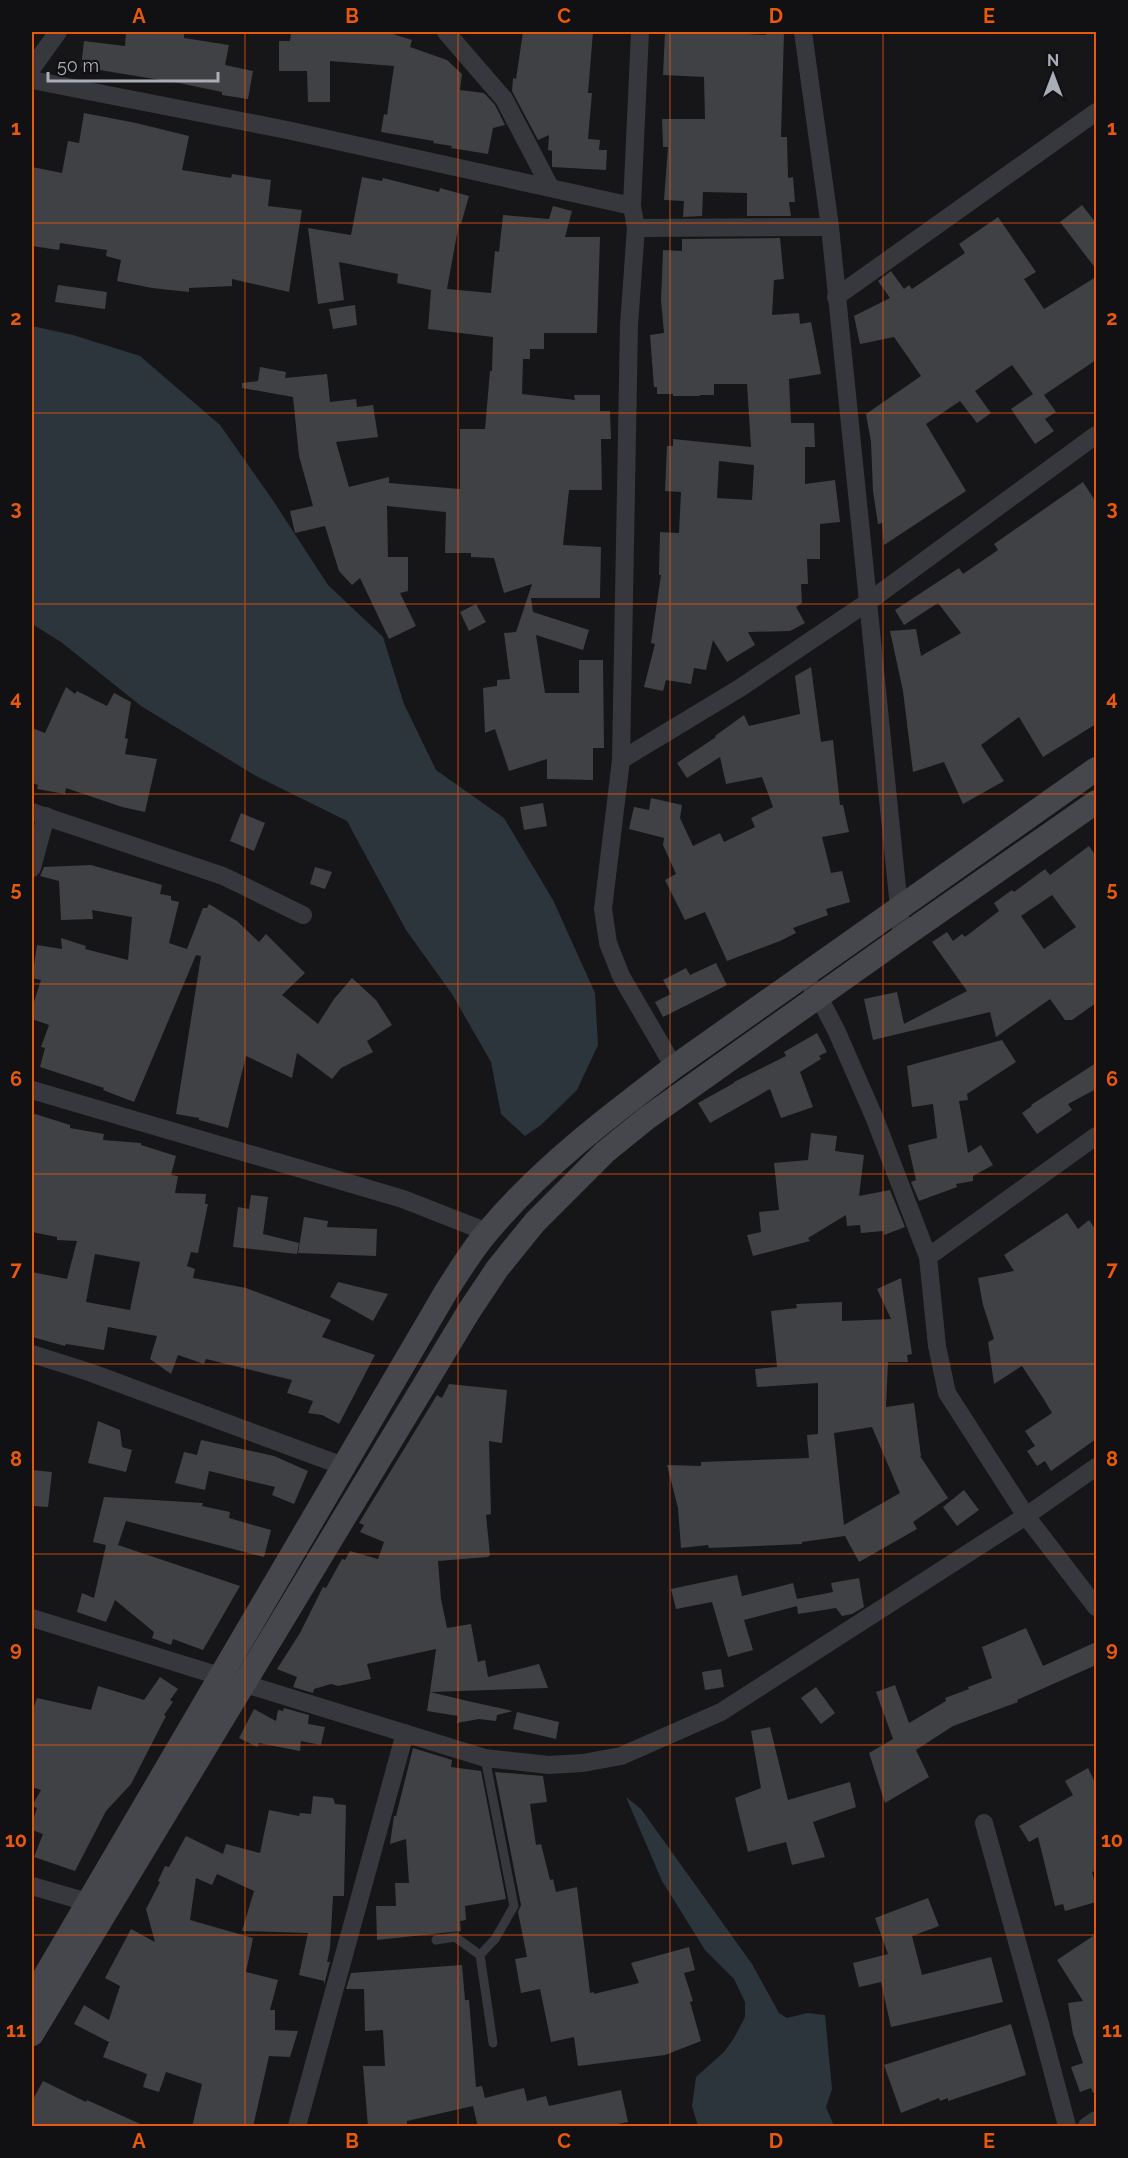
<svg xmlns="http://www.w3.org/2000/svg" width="1128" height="2158" font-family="Raleway,sans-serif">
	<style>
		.water { fill: #2c353c }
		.building { fill: #404145; fill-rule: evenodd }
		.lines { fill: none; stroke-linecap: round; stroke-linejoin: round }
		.lane { stroke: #37383d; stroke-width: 9 }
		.street { stroke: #37383d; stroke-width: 18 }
		.secondary { stroke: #45474d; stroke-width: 24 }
		.grid { fill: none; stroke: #e8590c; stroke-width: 1.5; stroke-opacity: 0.55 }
		.neatline { fill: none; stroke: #e8590c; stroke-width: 2 }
		.grid-label { font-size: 20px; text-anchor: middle; font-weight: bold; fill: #e8590c }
	</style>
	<rect width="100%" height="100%" fill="#161618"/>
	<g class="water">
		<path d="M32 326 73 335 140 356 220 425 272 499 328 585 383 637 404 704 436 770 504 818 553 900 595 993 598 1045 577 1090 541 1125 525 1136 501 1114 491 1062 452 994 406 930 347 821 256 776 141 706 61 642 32 624Z"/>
		<path d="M626 1797 641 1809 752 1964 779 2013 787 2018 807 2013 825 2015 832 2089 826 2107 834 2126H698L692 2106 696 2077 724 2052 734 2038 745 2017V2002L734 1979 705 1950 662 1881Z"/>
	</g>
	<g class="building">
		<path d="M126 32H184V38L229 45 225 65 253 71 248 99 222 95V92L179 83 81 67 84 41 125 46Z"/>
		<path d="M291 32H393V34L412 40 410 47 447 60 462 74 460 90 484 93 495 105 505 125 493 128 488 154 451 148 452 146 433 143 434 141 381 132 384 114 387 115 394 66 330 61V102H308L307 71H279V41H290Z"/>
		<path d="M523 32H593L588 93H592L588 139 600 140 599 150H607L606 170 552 167V151L548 150 549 135 538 140 512 91 513 78 516 79Z"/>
		<path d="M665 32H710L766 35V32H784L781 137H787L788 178 793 177 795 202H789L791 216H747V193L703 192 702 216 683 217 684 201 664 200 668 147H663L662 119H705L704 77 663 75Z"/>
		<path d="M84 113 136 123 189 136 182 170 231 178 232 174 271 180 268 206 302 210 289 292 232 279V286L189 288V292L152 288 117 281 121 260 106 256 107 250 60 243 59 250 32 246V167L62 173 68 141 79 143Z"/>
		<path d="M362 177 382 181 383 178 439 192 440 188 469 196 461 224 459 223 447 289 491 293 495 251 499 252 503 215 549 219 553 206 572 211 565 237H600L597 333H544V349H530V359H523L522 394 575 400 574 395H600V411H610L611 439H601L602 490H569L563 545 601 547 600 598H531L533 612 589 630 583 650 536 635 545 693H579V660H603L604 748H593V780L547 779V759L509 771 495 729 485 733 483 688 497 686V680L510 679 504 633 516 632 532 584 504 593 494 558 471 557V553H445L446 512 387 506 388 557H408V591L400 593 416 626 389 639 360 578 352 585 339 571 325 526 295 533 290 511 313 506 299 456 293 397 242 388V383L258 381 260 367 286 372 285 378 327 374 330 402 356 399 357 407 373 405 378 437 336 442 349 487 389 477V483L460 489V429H485L490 371H492L493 337 428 329 431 290 397 283 398 274 339 262 344 300 318 304 308 228 351 235Z"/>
		<path d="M1082 205 1096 223V269L1060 222Z"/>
		<path d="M998 217 1036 272 1024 279 1044 309 1096 277V360L1044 395 1056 412 1045 419 1054 431 1035 444 1011 409 1033 394 1012 365 975 391 991 413 977 423 960 401 926 424 966 491 884 545 882 523 878 524 873 491 871 442 866 414 921 376 894 337 860 344 854 316 890 298 878 281 891 271 904 289 909 285 912 289 965 253 959 244Z"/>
		<path d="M780 238 784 279 774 280 772 315 799 313 800 324 811 322 821 374 789 379 791 423H814L815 447H805V484L835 480 840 522 820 524V559H807L808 584H801L802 603 796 607 805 623 790 631 748 632 755 645 727 662 713 640 706 670 694 668 691 684 666 680 663 691 644 687 655 644 651 643 661 575H659L660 532 679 533 681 492 665 491 667 446H673V439L751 447 747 384H714V395H700V396H673V394H657V387H654L650 335 664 333 661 300 663 250 682 251V239ZM719 461 754 465 752 500 717 498Z"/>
		<path d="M58 285 107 292 105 309 55 302Z"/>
		<path d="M355 305 357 325 333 329 329 309Z"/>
		<path d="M1083 482 1096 502V724L1043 757 1019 717 981 745 1004 781 963 804 944 762 913 772 903 691 890 631 916 629 921 656 961 633 938 603 904 625 895 610 959 568 963 574 998 550 994 544Z"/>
		<path d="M476 604 486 622 469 631 460 612Z"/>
		<path d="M811 667 821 742 833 740 840 805H843L849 832 822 837 831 873 842 871 850 902 826 909 828 915 793 928 796 933 780 941 727 961 705 912 685 920 665 880 676 874 663 845 664 838 629 829 634 807 649 810 651 798 682 805 680 818 693 846 720 833 724 842 755 827 751 818 773 807 762 777 726 784 720 757 687 778 677 763 716 737 715 736 744 715 749 726 800 714 795 676Z"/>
		<path d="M66 687 75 694 77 691 107 706 114 693 131 702 125 738 128 739 125 754 157 759 145 812 122 807 66 788 65 794 37 789 38 785 32 783V728L45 733Z"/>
		<path d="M543 803 547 826 524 830 520 807Z"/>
		<path d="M241 813 265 823 254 851 230 841Z"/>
		<path d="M1089 846 1096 856V1003L1072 1020H1065L1050 999 996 1037 990 1012 873 1040 864 999 897 992 904 1024 967 991 932 942 947 932 953 941 962 934 965 937 999 911 994 903 1012 890 1014 892 1045 869 1050 875ZM1052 895 1076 927 1044 949 1021 916Z"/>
		<path d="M91 865 162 885 160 894 171 896V900L179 902 169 943 187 949 203 908H207L209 904 237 921 259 942 266 934 305 973 282 995 318 1024 334 999 352 978 376 1000 392 1025 367 1041 373 1052 341 1068 332 1079 297 1053 292 1078 246 1056 228 1128 199 1120V1118L176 1114 201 956 196 955 134 1102 103 1090 104 1088 40 1067 45 1048 41 1047 49 1025 32 1019V1008L41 980 32 978 37 945 62 949 61 938 86 946 85 949 128 960 132 917 92 910 93 919 61 920 59 881 40 876 44 867Z"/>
		<path d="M315 867 332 872 325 889 310 884Z"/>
		<path d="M716 963 727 985 663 1017 655 1002 671 994 663 980 686 968 690 975Z"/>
		<path d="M817 1033 827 1052 819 1056 821 1059 800 1072 813 1107 781 1118 770 1089 710 1123 698 1103 734 1083V1082L786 1056 784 1052Z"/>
		<path d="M1002 1040 1016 1062 967 1094 968 1100 959 1101 968 1153 981 1145 993 1165 973 1176V1181L956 1184 957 1187 919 1201 911 1182 916 1180 908 1145 937 1138 933 1104 912 1107 907 1066Z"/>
		<path d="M1096 1063V1089L1068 1104 1072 1110 1037 1134 1022 1113 1032 1106 1031 1105Z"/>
		<path d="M32 1113 70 1125V1128L104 1134 103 1140 141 1143V1145L176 1156 171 1175 178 1176 175 1193 206 1194 205 1204H208L198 1253 191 1252 187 1266 195 1269 193 1278 246 1288 331 1320 322 1337 375 1355 339 1424 322 1415 308 1413 313 1401 287 1393 292 1380 206 1359 204 1364 178 1355 171 1374 150 1359 157 1336 108 1327 104 1350 66 1344 65 1346 32 1337V1272L67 1279 77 1241 57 1240V1237L32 1232ZM95 1254 140 1262 130 1310 86 1302Z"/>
		<path d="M811 1133 837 1136 835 1151 864 1155 859 1196 890 1190 905 1227 884 1235 883 1231 861 1233 860 1225 847 1226 846 1215 808 1238 810 1241 753 1256 747 1235 761 1232 759 1212 779 1210 774 1163 808 1160Z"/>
		<path d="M251 1195 268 1197 263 1234 299 1243 297 1254 233 1247 238 1207 249 1209Z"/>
		<path d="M1067 1213 1078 1229 1089 1220 1096 1230V1439L1051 1471 1045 1461 1037 1466 1027 1451 1035 1446 1025 1431 1052 1413 1043 1398 1022 1366 994 1384 988 1342 994 1339 983 1305 978 1278 1014 1271 1004 1255Z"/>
		<path d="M304 1217 328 1221 327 1227 377 1229 376 1256 298 1253Z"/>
		<path d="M901 1278 912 1354 907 1355 908 1362H888L886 1407 914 1403 921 1456H920L948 1498 913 1522 917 1529 859 1562 845 1536 802 1542V1544L709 1548 708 1545 681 1548 678 1508 667 1465 701 1466V1462L809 1458 807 1435 818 1434V1383L757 1387 755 1369 777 1367 771 1311 797 1308 796 1304 842 1302V1321L891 1319 877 1289ZM872 1427 900 1493 844 1525 834 1433Z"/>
		<path d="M338 1282 388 1294 373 1321 330 1297Z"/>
		<path d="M449 1384 507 1390 502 1443 489 1441 491 1514 486 1515 490 1555 488 1557 438 1561 441 1599 447 1628 471 1624 478 1662 485 1660 488 1677 539 1664 548 1688 430 1692 436 1649 367 1664 371 1679 338 1686 331 1684 314 1689 313 1693 293 1687 297 1677 277 1669 300 1633 323 1587 326 1588 342 1559 345 1560 350 1551 378 1559 384 1542 360 1532 364 1525 359 1523 437 1395 442 1398Z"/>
		<path d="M98 1421 120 1430 122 1447 132 1450 126 1472 88 1463Z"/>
		<path d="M201 1440 274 1456 308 1471 294 1504 272 1495 275 1487 209 1471 205 1490 175 1483 184 1452 197 1455Z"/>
		<path d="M32 1470 52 1472 48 1507 32 1506Z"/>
		<path d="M964 1490 979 1510 957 1526 943 1507Z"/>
		<path d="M104 1497 203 1503 202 1506 230 1512 229 1518 271 1530 264 1557 126 1521 118 1545 240 1586 203 1650 173 1639 171 1645 152 1638 154 1632 115 1600 106 1622 77 1612 82 1593 94 1598 106 1545 93 1542Z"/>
		<path d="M737 1575 742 1596 793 1583 797 1599 833 1592 831 1583 859 1578 864 1607 852 1614 842 1616 836 1608 798 1614 797 1606 744 1620 753 1650 728 1657 712 1602 676 1609 671 1589Z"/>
		<path d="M1026 1628 1043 1666 1096 1642V1665L1017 1700 1018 1702 953 1726 916 1750 929 1777 885 1803 869 1753 893 1739 876 1692 895 1685 909 1723 946 1701 945 1698 969 1689 968 1687 992 1678 982 1647Z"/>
		<path d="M721 1669 724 1687 705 1690 702 1672Z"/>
		<path d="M160 1677 178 1689 170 1700 173 1702 164 1715 166 1716 131 1784 106 1811 75 1871 34 1857 43 1834 32 1830V1823L37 1808 32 1806 41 1790 32 1787V1712L37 1698 91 1710 98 1686 144 1700Z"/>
		<path d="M816 1687 835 1713 821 1724 801 1698Z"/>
		<path d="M430 1692 472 1702 513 1711 497 1715 496 1721 479 1719 457 1723 458 1716 427 1711Z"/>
		<path d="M284 1708 309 1715 308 1724 325 1727 321 1745 301 1741 300 1751 259 1743 257 1747 239 1738 254 1709 276 1721 278 1710 283 1711Z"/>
		<path d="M517 1712 559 1722 556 1739 513 1729Z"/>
		<path d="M770 1727 788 1800 850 1782 856 1807 813 1822 825 1857 792 1865 786 1842 748 1852 735 1798 761 1788 751 1731Z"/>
		<path d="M413 1748 452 1760 451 1767 481 1771 506 1899 465 1906 466 1920 460 1921 461 1931 377 1940 376 1906H396L395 1883H409L406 1839 390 1844 394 1816H396Z"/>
		<path d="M1088 1768 1096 1784V1871L1092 1872 1096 1887V1902L1065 1911 1063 1904 1055 1906 1038 1837 1029 1842 1019 1826 1073 1795 1065 1781Z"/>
		<path d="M495 1772 543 1776 547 1802 530 1804 536 1845 541 1844 550 1880 553 1879 556 1892 577 1887 590 1993 594 1992V1994L639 1983 631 1963 689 1947 695 1970 684 1973 693 2001 690 2002 701 2041 665 2055 578 2066 574 2037 551 2042 540 1989 521 1993 515 1959 527 1957 518 1912 521 1905Z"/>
		<path d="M313 1796 333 1798 335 1804 346 1805 344 1896H333L330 1948 327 1962H330L324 1985V1981L299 1975 308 1933 242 1931 254 1891 217 1874 212 1885 196 1878 190 1920 253 1938 246 1972 278 1980 270 2010H275V2030L298 2031 290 2057 269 2056 253 2127H192L202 2084 166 2072 159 2092 143 2087 147 2074 103 2057 109 2042 74 2024 84 2005 109 2020 120 1986 105 1978 131 1929 155 1942 146 1909 160 1882 158 1881 165 1866 169 1867 186 1836 223 1854 226 1844 260 1853 269 1810 299 1816 300 1813 311 1814Z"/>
		<path d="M928 1898 939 1926 912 1936 922 1975 991 1957 1003 2002 891 2027 881 1982 859 1987 853 1963 888 1954 875 1918Z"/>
		<path d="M1096 1934V2092L1093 2093 1091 2088 1080 2092 1071 2067 1083 2063 1073 2034 1068 2003 1083 2001 1057 1960Z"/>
		<path d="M462 1965 465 2000H469L476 2087 482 2086 485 2098 524 2088 527 2101 546 2096 549 2106 621 2090 628 2122 603 2127H478L473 2106 407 2121V2127H368L363 2066H385L383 2030 365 2031 364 1989H346L351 1973Z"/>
		<path d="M1011 2024 1026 2075 948 2101V2098L940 2101 939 2098 901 2113 884 2065Z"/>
		<path d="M43 2081 86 2102 87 2100 147 2127H32V2101Z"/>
	</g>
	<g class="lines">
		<g class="lane">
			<path d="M485 1758 514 1906 495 1939 480 1955 493 2043"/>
			<path d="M436 1940 455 1937 480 1955"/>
		</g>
		<g class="street">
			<path d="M446 32 504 99 550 187"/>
			<path d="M640 32 632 206 636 228 629 325 621 760 603 909 608 943 621 976 674 1067"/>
			<path d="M803 32 830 227 902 937"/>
			<path d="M32 68 58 32"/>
			<path d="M32 80 287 130 632 206"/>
			<path d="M636 228 830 227"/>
			<path d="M836 297 1096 112"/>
			<path d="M621 760 740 688 868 602 1096 435"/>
			<path d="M32 812 223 876 303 915"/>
			<path d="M32 868 46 816"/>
			<path d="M811 986 819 997 837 1032 875 1119 928 1257 937 1346 947 1393 1026 1516 1096 1607"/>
			<path d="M32 1090 403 1199 487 1232"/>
			<path d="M928 1257 1096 1136"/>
			<path d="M32 1354 89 1372 343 1466"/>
			<path d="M32 1618 485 1758 549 1765 583 1763 621 1756 721 1712 1026 1516 1096 1467"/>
			<path d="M984 1823 1040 2024 1067 2126"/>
			<path d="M32 1886 87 1902"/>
			<path d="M297 2126 405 1733"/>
			<path d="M1087 2126 1096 2120"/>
		</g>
		<g class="secondary">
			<path d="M32 1998 447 1290C460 1270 473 1248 489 1230 542 1167 608 1117 674 1067L1096 769"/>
			<path d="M32 2034 469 1311 497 1269 535 1222 605 1152 647 1118 891 945 1096 802"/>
		</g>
	</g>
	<path class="grid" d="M245 32V2126M458 32V2126M670 32V2126M883 32V2126M32 223H1096M32 413H1096M32 604H1096M32 794H1096M32 984H1096M32 1174H1096M32 1364H1096M32 1554H1096M32 1745H1096M32 1935H1096"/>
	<rect width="1128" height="2158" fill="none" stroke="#111113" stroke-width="66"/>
	<g transform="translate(1053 75)" stroke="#111113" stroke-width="4.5" paint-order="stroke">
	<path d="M0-4.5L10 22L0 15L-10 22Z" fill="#a8adb8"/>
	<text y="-9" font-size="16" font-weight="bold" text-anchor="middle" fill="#a8adb8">N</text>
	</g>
	<path d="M48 72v9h170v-9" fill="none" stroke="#a8adb8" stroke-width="3"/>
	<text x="57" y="72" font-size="18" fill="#a8adb8" stroke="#111113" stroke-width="4.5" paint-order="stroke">50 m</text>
	<rect x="33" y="33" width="1062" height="2092" class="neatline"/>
	<g class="grid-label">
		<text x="139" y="23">A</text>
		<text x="352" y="23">B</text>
		<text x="564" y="23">C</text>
		<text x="776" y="23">D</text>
		<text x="989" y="23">E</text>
		<text x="16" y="135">1</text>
		<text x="1112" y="135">1</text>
		<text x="16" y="325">2</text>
		<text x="1112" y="325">2</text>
		<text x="16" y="515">3</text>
		<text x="1112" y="515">3</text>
		<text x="16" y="705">4</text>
		<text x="1112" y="705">4</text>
		<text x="16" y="896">5</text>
		<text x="1112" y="896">5</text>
		<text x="16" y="1086">6</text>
		<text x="1112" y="1086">6</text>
		<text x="16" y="1276">7</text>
		<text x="1112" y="1276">7</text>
		<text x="16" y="1466">8</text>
		<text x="1112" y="1466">8</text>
		<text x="16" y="1656">9</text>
		<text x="1112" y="1656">9</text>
		<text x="16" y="1847">10</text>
		<text x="1112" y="1847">10</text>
		<text x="16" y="2037">11</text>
		<text x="1112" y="2037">11</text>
		<text x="139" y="2148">A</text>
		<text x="352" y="2148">B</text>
		<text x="564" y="2148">C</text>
		<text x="776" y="2148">D</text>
		<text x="989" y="2148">E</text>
	</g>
</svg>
